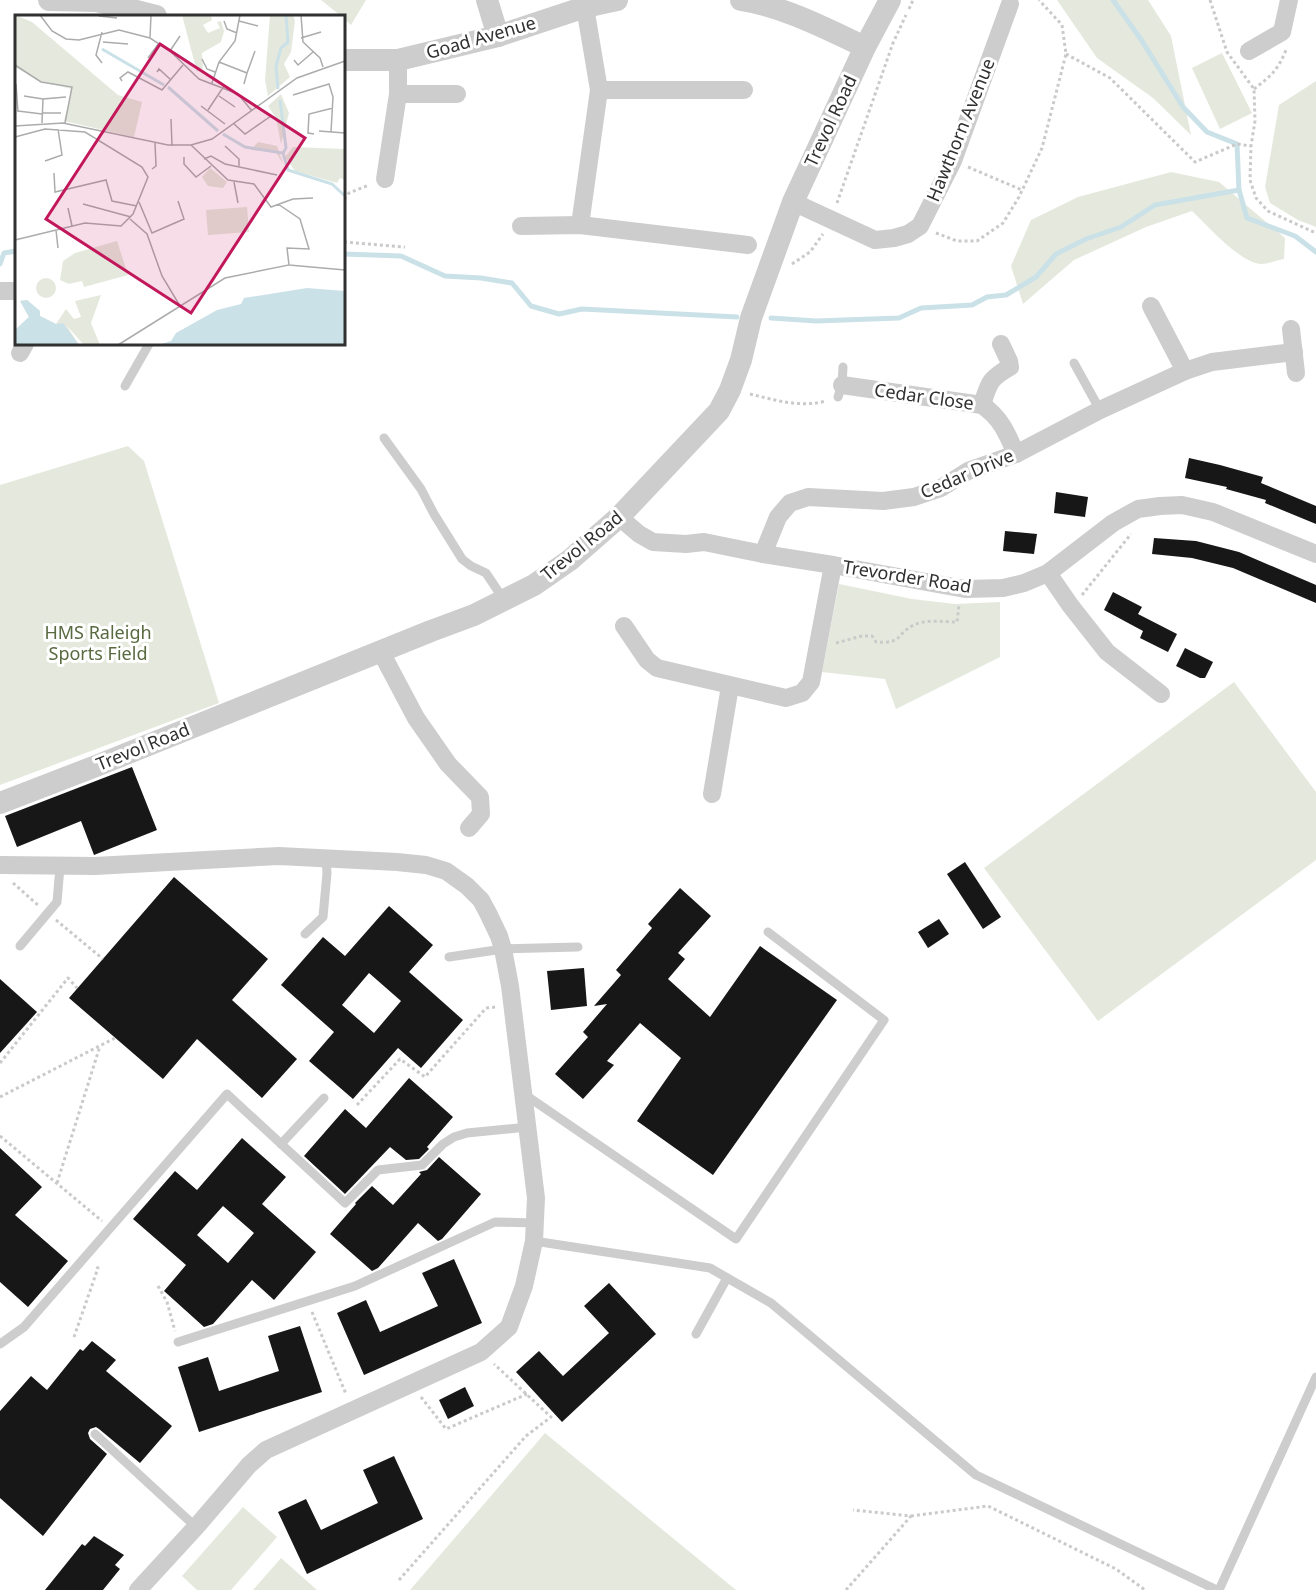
<svg xmlns="http://www.w3.org/2000/svg" width="1316" height="1590" font-family="'Noto Sans',sans-serif">
	<style>
		.green { fill: #e5e9dd }
		.lines { fill: none; stroke-linecap: round; stroke-linejoin: round }
		.stream { stroke: #cbe1e8; stroke-width: 5 }
		.building { fill: #171717; fill-rule: evenodd }
		.path { stroke: #cacaca; stroke-width: 3; stroke-dasharray: 3 3; stroke-linecap: butt }
		.service { stroke: #cdcdcd; stroke-width: 9 }
		.minor { stroke: #cdcdcd; stroke-width: 18 }
		.tertiary { stroke: #cdcdcd; stroke-width: 22 }
		.labels { text-anchor: middle; stroke-width: 6; stroke-linejoin: round; paint-order: stroke }
		.street-label { font-size: 18px; fill: #303030; stroke: #fff }
		.park-label { font-size: 18px; fill: #596a40; stroke: #fff }
		.inset-river { fill: none; stroke: #cbe1e8; stroke-width: 3 }
		.inset-road { fill: none; stroke: #acacac; stroke-width: 1.5 }
		.view { fill: #c2185b; fill-opacity: 0.15; stroke: #c2185b; stroke-width: 3 }
		.inset-edge { fill: none; stroke: #303030; stroke-width: 3 }
	</style>
	<rect width="100%" height="100%" fill="#fff"/>
	<g class="green">
		<path d="M321 0H366L351 25 344 19V16H341Z"/>
		<path d="M1057 0H1148L1171 36 1191 135 1153 98 1097 58Z"/>
		<path d="M1222 53 1252 113 1220 129 1192 68Z"/>
		<path d="M1316 81V227L1298 220 1270 203 1265 187 1279 105Z"/>
		<path d="M1171 172 1219 182 1285 238 1284 259C1277 260 1268 264 1261 264 1240 263 1207 225 1192 211L1146 227 1074 260 1023 304 1011 266 1031 220 1078 197Z"/>
		<path d="M128 446 144 461 219 703 0 785V485Z"/>
		<path d="M839 584 912 599 955 604 1000 602V657L896 709 885 679 822 672Z"/>
		<path d="M1234 682 1316 792V860L1098 1021 984 868Z"/>
		<path d="M545 1433 736 1590H410Z"/>
		<path d="M243 1507 277 1537 231 1590H197L182 1576Z"/>
		<path d="M281 1558 317 1590H253Z"/>
	</g>
	<g class="lines">
		<g class="stream">
			<path d="M1113 0 1142 41 1183 107 1207 132 1237 144 1239 190"/>
			<path d="M344 254 401 256 445 276 481 278 512 283 531 306 559 314 582 309 737 317"/>
			<path d="M0 264 4 253 16 251"/>
			<path d="M771 318 816 321 899 318 921 308 972 305 987 297 1006 295 1036 277 1056 254 1086 239 1121 227 1155 205 1239 190 1247 218 1295 236 1316 252"/>
		</g>
	</g>
	<g class="building">
		<path d="M1189 458 1220 465 1263 477 1261 483 1316 506V524L1265 503 1266 500 1226 489 1227 487 1185 478Z"/>
		<path d="M1056 492 1088 497 1085 517 1054 513Z"/>
		<path d="M1005 531 1037 534 1034 554 1003 551Z"/>
		<path d="M1154 538 1196 541 1239 552 1316 585V603L1233 568 1192 558 1152 554Z"/>
		<path d="M1113 592 1142 607 1138 614 1177 634 1168 652 1140 638 1143 631 1104 610Z"/>
		<path d="M1185 648 1213 662 1205 678H1200L1176 666Z"/>
		<path d="M132 767 157 830 94 855 81 821 17 847 5 816Z"/>
		<path d="M965 862 1001 917 983 929 947 874Z"/>
		<path d="M174 877 268 959 232 1000 297 1059 262 1098 197 1039 163 1079 69 998Z"/>
		<path d="M680 888 711 916 678 953 685 959 668 979 710 1017 760 946 837 1000 713 1175 637 1121 681 1058 640 1023 607 1061 614 1065 583 1099 555 1074 588 1037 583 1032 607 1004 594 1006 621 975 616 970 652 928 648 924Z"/>
		<path d="M389 906 433 945 409 972 463 1020 421 1068 398 1048 353 1099 309 1061 334 1032 281 985 323 937 345 956ZM369 973 401 1001 374 1033 342 1005Z"/>
		<path d="M939 919 949 934 928 948 918 932Z"/>
		<path d="M584 968 587 1006 551 1010 547 971Z"/>
		<path d="M0 979 37 1012 0 1053Z"/>
		<path d="M409 1078 453 1117 427 1147 429 1149 419 1159 406 1160 390 1147 345 1194 304 1156 345 1109 366 1128Z"/>
		<path d="M242 1138 286 1177 262 1204 316 1252 274 1300 252 1280 213 1324 204 1327 164 1291 186 1265 133 1219 175 1171 197 1190ZM223 1206 254 1233 228 1263 197 1235Z"/>
		<path d="M0 1148 42 1187 15 1215 68 1261 28 1307 0 1282Z"/>
		<path d="M439 1157 481 1194 442 1239 438 1241 418 1223 378 1268 372 1271 330 1234 356 1204 355 1203 372 1186 393 1205 421 1174 419 1172 427 1170Z"/>
		<path d="M454 1259 482 1323 364 1375 337 1313 366 1300 380 1332 438 1306 422 1273Z"/>
		<path d="M609 1283 656 1334 562 1422 516 1372 539 1351 563 1376 609 1333 584 1306Z"/>
		<path d="M300 1326 322 1392 199 1432 178 1367 208 1357 219 1391 279 1371 268 1336Z"/>
		<path d="M92 1341 116 1360 106 1371 172 1426 140 1463 99 1429 96 1427 90 1429 88 1433 90 1439 107 1454 43 1536 0 1498V1411L31 1376 47 1390 80 1349 83 1351Z"/>
		<path d="M465 1387 474 1406 448 1419 439 1400Z"/>
		<path d="M394 1456 423 1519 307 1574 278 1512 306 1499 321 1530 378 1503 363 1470Z"/>
		<path d="M94 1536 124 1555 115 1565 120 1569 103 1590H45L82 1544 85 1546Z"/>
	</g>
	<g class="lines">
		<g class="path">
			<path d="M1210 0 1227 52 1254 89 1255 121 1251 146 1250 180 1256 198 1268 211 1316 233"/>
			<path d="M909 9 913 0"/>
			<path d="M1066 54 1110 78 1195 162 1237 144 1251 146"/>
			<path d="M1254 89C1271 76 1278 70 1286 50"/>
			<path d="M968 167 1022 190"/>
			<path d="M344 199 349 193 369 185"/>
			<path d="M837 203 893 43 906 15"/>
			<path d="M936 233 957 241H977L1003 223 1019 197 1042 148 1066 54 1062 25 1039 0"/>
			<path d="M344 242 405 247"/>
			<path d="M792 264 810 252 823 234"/>
			<path d="M750 394C775 400 800 408 826 401"/>
			<path d="M1082 595 1131 534"/>
			<path d="M836 643 862 636H872L876 642C904 644 895 634 914 625 926 619 944 622 957 622L959 605"/>
			<path d="M13 883 39 906"/>
			<path d="M56 920 103 959"/>
			<path d="M0 1063 68 978 77 988"/>
			<path d="M0 1097 115 1038"/>
			<path d="M357 1105 400 1059 425 1077 486 1008 496 1007"/>
			<path d="M0 1136 102 1221"/>
			<path d="M57 1183 100 1046"/>
			<path d="M158 1286 167 1302 175 1331"/>
			<path d="M312 1312 346 1394"/>
			<path d="M74 1337 98 1268 95 1266"/>
			<path d="M421 1397 446 1429 527 1394"/>
			<path d="M911 1516 988 1506 1116 1569 1145 1590"/>
			<path d="M399 1580 526 1436 551 1417 494 1364"/>
			<path d="M846 1590 911 1516 853 1510"/>
		</g>
		<g class="service">
			<path d="M1074 363 1100 410"/>
			<path d="M125 386 149 344"/>
			<path d="M838 397 842 385 843 367"/>
			<path d="M384 438 421 489 434 514 462 559 471 566 486 573 504 600"/>
			<path d="M305 934 323 917 327 873 326 859"/>
			<path d="M20 946 57 902 60 867"/>
			<path d="M449 957 503 949 578 947"/>
			<path d="M524 1094 736 1239 884 1020 768 932"/>
			<path d="M281 1144 324 1098"/>
			<path d="M534 1241 710 1268 771 1303 976 1475 1217 1590"/>
			<path d="M696 1334 727 1278"/>
			<path d="M178 1342 355 1286 495 1222 535 1223"/>
			<path d="M0 1344 24 1327 227 1094 345 1203 378 1170 422 1165 443 1144 454 1137 467 1133 528 1127"/>
			<path d="M95 1434 196 1527"/>
			<path d="M1219 1590 1316 1377"/>
		</g>
		<g class="minor">
			<path d="M1249 51 1282 32 1289 0"/>
			<path d="M599 90H744"/>
			<path d="M398 94H457"/>
			<path d="M385 179 398 94V60"/>
			<path d="M793 202 875 240 894 238 908 234 920 226 953 161 1010 4"/>
			<path d="M580 225 599 90 585 7"/>
			<path d="M521 226 580 225 748 245"/>
			<path d="M0 291H16"/>
			<path d="M1151 306 1185 371"/>
			<path d="M1291 329 1296 373"/>
			<path d="M20 353 25 344"/>
			<path d="M842 385 982 405C1001 418 1007 433 1016 454"/>
			<path d="M982 405C989 383 989 379 1010 367L1009 361 1001 344"/>
			<path d="M619 517 639 534 653 542 686 544 704 542 763 554 833 565 965 589 1003 588 1024 583 1048 573 1113 523 1138 509 1160 506 1182 505 1213 512 1316 554"/>
			<path d="M763 554 778 517 790 503 808 497 883 501 914 497 941 488 968 471 1016 454 1100 410 1185 371 1212 362 1294 352"/>
			<path d="M1048 573 1070 605 1107 652 1161 694"/>
			<path d="M624 626 647 660 657 668 786 698 802 693 811 682 833 565"/>
			<path d="M381 652 416 718 448 764 480 797 481 814 469 828"/>
			<path d="M712 794 730 686"/>
			<path d="M0 865 95 866 279 856 397 862 426 865 446 871 467 886 481 900 488 913 499 936 503 949 510 986 536 1198 534 1241 524 1286 509 1327 481 1352 266 1450 249 1465 196 1527 138 1590"/>
		</g>
		<g class="tertiary">
			<path d="M49 0 97 1 156 16"/>
			<path d="M487 0 498 36"/>
			<path d="M741 0C785 7 825 28 865 47"/>
			<path d="M344 60H398L498 36 585 7 617 0"/>
			<path d="M0 803 96 766 431 631 474 615 534 585 570 560 619 517 719 411 730 390 741 360 751 318 793 202 865 47 890 0"/>
		</g>
	</g>
	<g class="labels">
		<g class="street-label">
			<text transform="translate(481 38) rotate(-16)" y="6">Goad Avenue</text>
			<text transform="translate(831 121) rotate(-65)" y="6">Trevol Road</text>
			<text transform="translate(961 130) rotate(-68)" y="6">Hawthorn Avenue</text>
			<text transform="translate(924 397) rotate(8)" y="6">Cedar Close</text>
			<text transform="translate(967 474) rotate(-23)" y="6">Cedar Drive</text>
			<text transform="translate(582 546) rotate(-39)" y="6">Trevol Road</text>
			<text transform="translate(907 577) rotate(9)" y="6">Trevorder Road</text>
			<text transform="translate(143 747) rotate(-22)" y="6">Trevol Road</text>
		</g>
		<g class="park-label">
			<text x="98" y="639">HMS Raleigh<tspan x="98" dy="21">Sports Field</tspan></text>
		</g>
	</g>
	<g transform="translate(15 15)">
		<rect width="330" height="330" fill="#fff"/>
		<path d="M0 0 17 7 103 80 127 87 119 122 49 106 57 74 26 67 0 52ZM167 0H196L197 5 188 10 193 18 205 13 202 7 206 6 209 16 206 27 187 38 188 53 182 57ZM255 0H278L280 6 276 37 269 49 275 62 253 81 250 65ZM266 79 274 98 266 129 261 103 253 91ZM243 127 262 131 268 149 261 137 236 135ZM278 132 330 134V165L325 163 322 168 280 156 270 142ZM195 153 212 167 208 173 193 171 187 162ZM232 192 234 217 193 220 191 195ZM102 226 113 260 69 272 67 266 54 269 45 265 48 246 60 238ZM21 273a10 10 0 1 1 20 0a10 10 0 1 1-20 0ZM86 280 76 308 85 330H69L52 311 64 330H0V315L14 302 5 286 12 285 25 296V301L41 309 51 294 59 304 66 302 60 286Z" fill="#e5e9dd"/>
		<path d="M292 273 330 276V330H143L156 326 161 318 202 295 226 289 229 283ZM12 285 25 296V301L41 309 48 308 64 330H0V315L14 302 5 286Z" fill="#cbe1e8"/>
		<path class="inset-river" d="M87 34 149 70M153 72 203 116M263 74 261 51 266 33 273 27 271 0M265 85 271 133 268 138M208 119 230 132 268 138 273 155 317 169 330 181"/>
		<path class="inset-road" d="M25 0 37 16 51 24 64 25 104 15 135 23 155 36 184 64 223 79 237 96M286 0 288 27 305 43 308 52M84 1 102 3M209 6 212 14 222 18M224 6 243 11M135 23 136 0M286 23 306 17M88 27 113 29M155 36 165 21M133 43 144 28M187 44 192 54 200 57M279 45 283 50 298 37M204 47 232 58 229 69M87 48 81 40 87 17M0 50 26 67 57 72 50 108M142 57 144 54 156 65M232 58 240 36M107 66 105 63 113 57 147 75 168 50M197 68 204 47 220 26 225 0M1 69 3 97M278 80 314 69 318 82 316 117M9 81 28 84M204 81 220 92M186 91 210 109M193 95 209 71M3 96 27 99M27 98H46M156 104 157 131M27 108 28 84 51 82M218 108 230 119 256 101M0 111 48 108 153 130H176L197 124 282 63 330 46M304 116 330 118M299 119 293 118 294 99 318 93M0 122 30 114 70 117 127 152 133 162 118 199 106 211 70 208 0 225M176 130 213 165 239 169 256 192 278 184 298 183M210 131 224 144V151M169 142V149L181 162 196 151M189 144 196 141 210 149 262 160M30 146 47 140 43 114M137 154 141 151 140 128M39 158 40 177 91 165 97 186 122 191M219 167 223 188M124 187 137 218 169 204 163 186M68 189 116 202M53 193 57 211M115 204 132 219 147 261 165 291M41 215 43 233M274 250 330 255M103 330 210 263 274 250 272 233 294 234 285 204 263 189"/>
		<path class="view" d="M145 29 290 123 176 298 31 204Z"/>
		<rect width="330" height="330" class="inset-edge"/>
	</g>
</svg>
